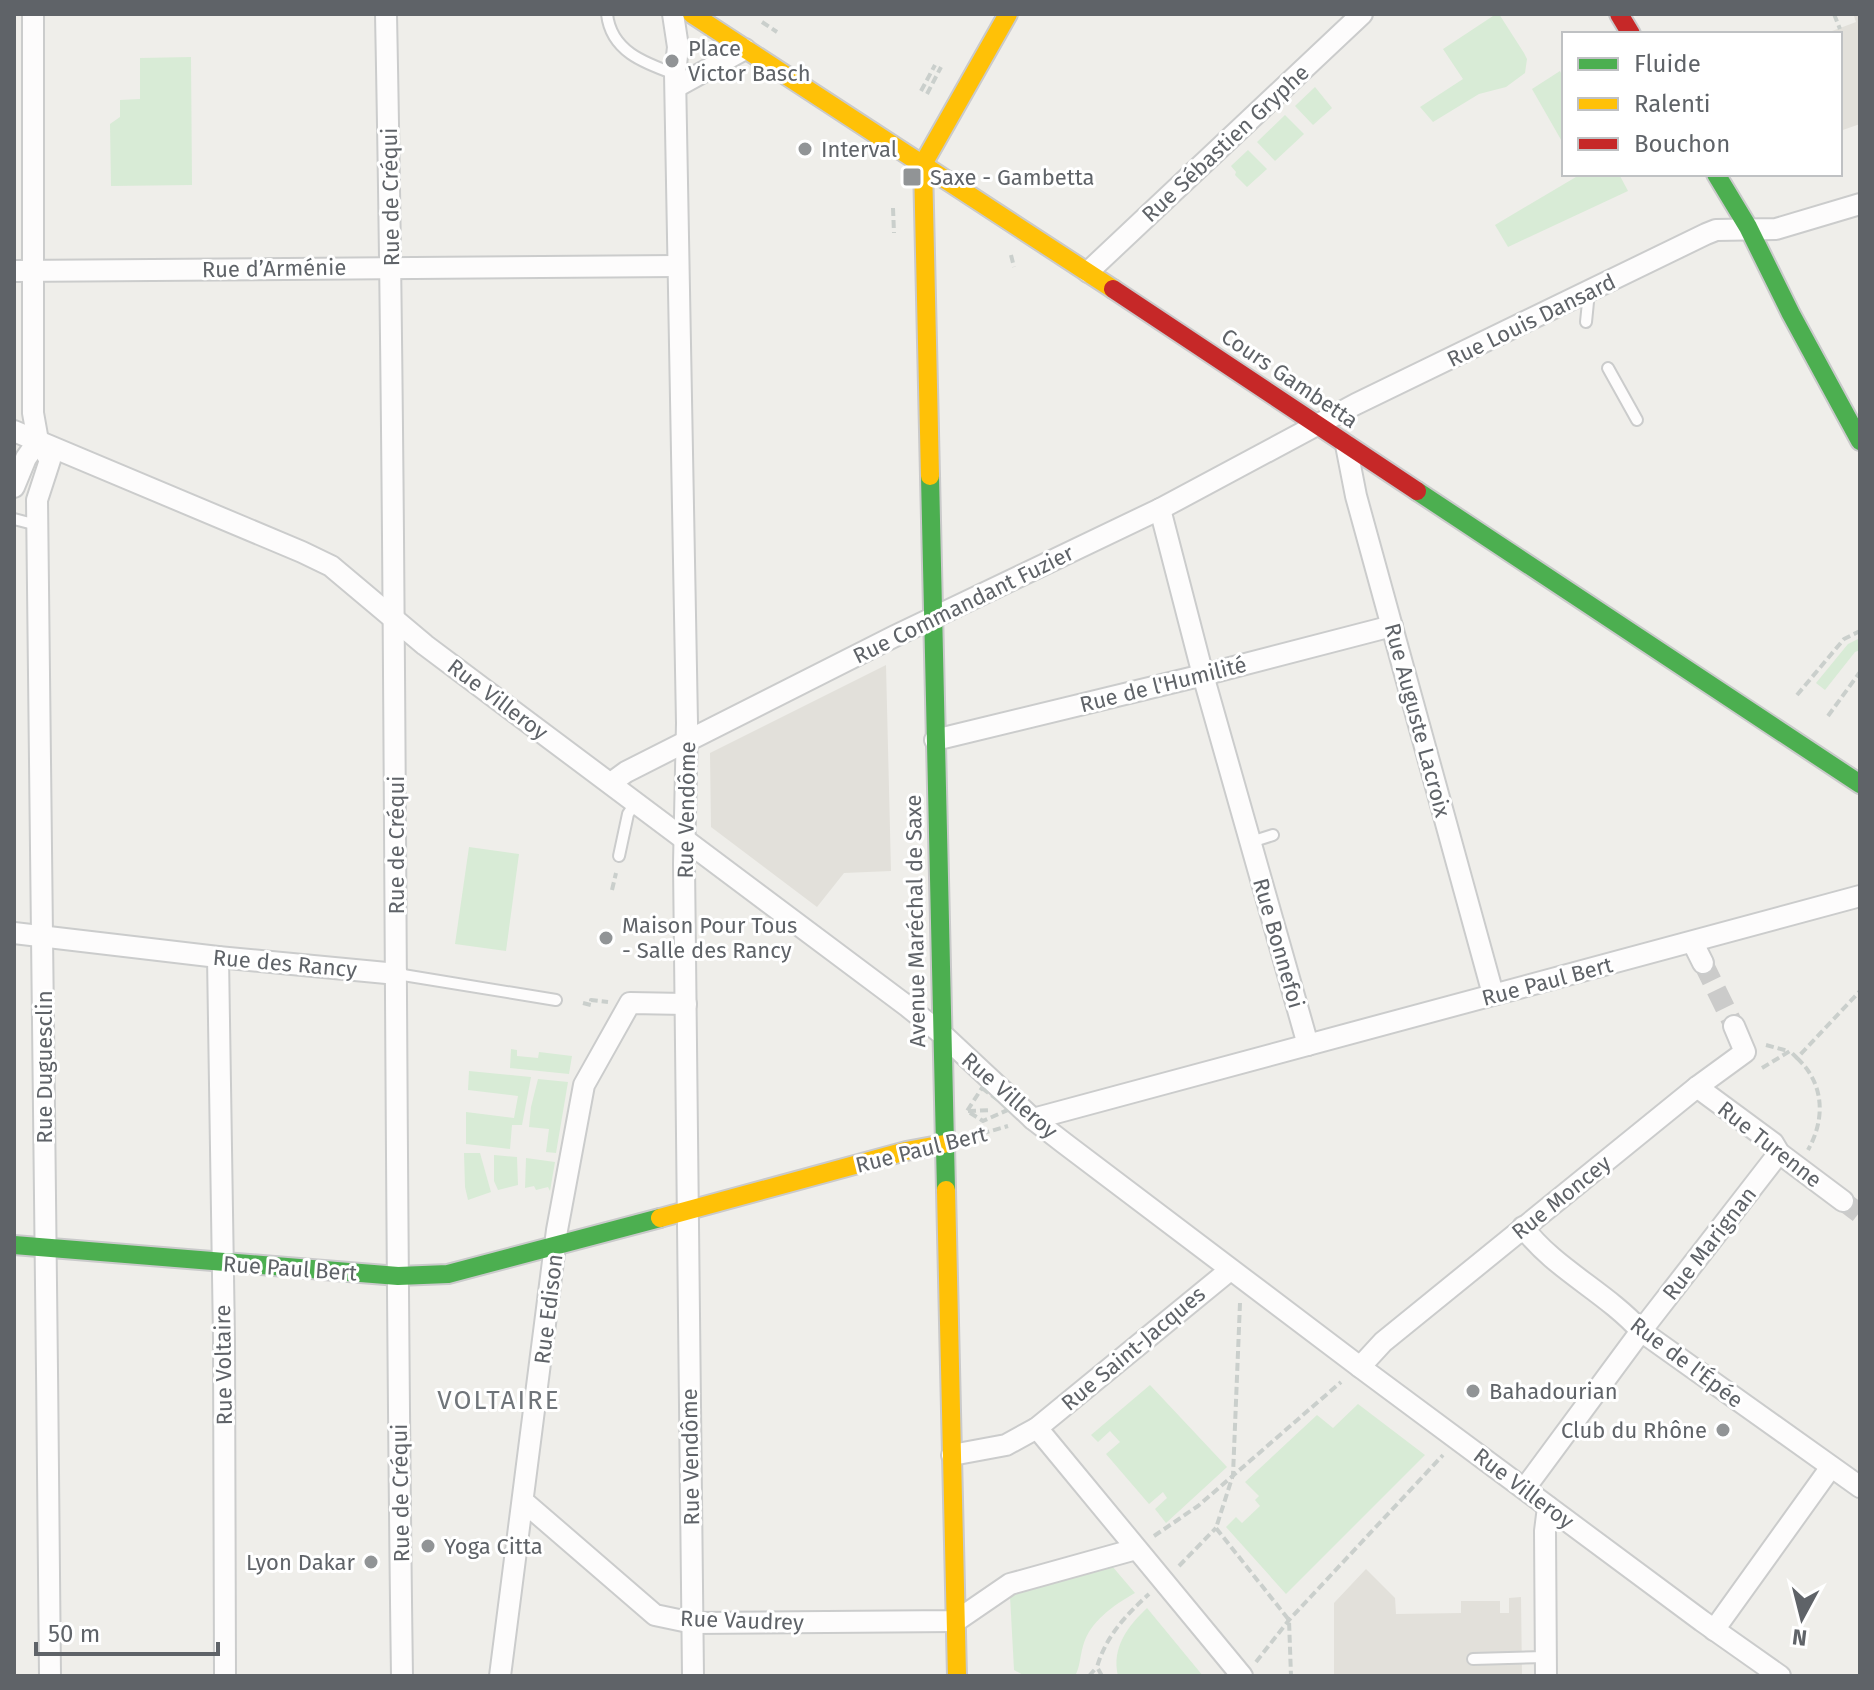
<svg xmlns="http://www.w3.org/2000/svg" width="1874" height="1690" font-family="'Fira Sans',sans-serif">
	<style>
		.education { fill: #e2e0da }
		.green { fill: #d8ebd6 }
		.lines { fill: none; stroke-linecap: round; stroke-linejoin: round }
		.street-tunnel { stroke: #cbcbca; stroke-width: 20; stroke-dasharray: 20 10; stroke-linecap: butt }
		.lane-casing { stroke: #cbcccc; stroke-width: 14 }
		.street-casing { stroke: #cbcccc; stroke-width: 24 }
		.fast-casing { stroke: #cacacb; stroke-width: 22 }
		.slow-casing { stroke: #cacacb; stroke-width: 22 }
		.jam-casing { stroke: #cacacb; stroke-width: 22 }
		.path { stroke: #cacfcc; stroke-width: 4; stroke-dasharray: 8 4; stroke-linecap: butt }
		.lane { stroke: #fdfcfc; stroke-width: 10 }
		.street { stroke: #fdfcfc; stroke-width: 20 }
		.fast { stroke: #4caf50; stroke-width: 18 }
		.slow { stroke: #ffc107; stroke-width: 18 }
		.jam { stroke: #c62828; stroke-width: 18 }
		.poi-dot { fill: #919496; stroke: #fff; stroke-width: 3 }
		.labels { text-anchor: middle; stroke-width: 6; stroke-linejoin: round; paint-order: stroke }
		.poi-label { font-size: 22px; fill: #5f6368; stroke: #fff; text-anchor: start }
		.street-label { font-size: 22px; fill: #5f6368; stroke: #fff }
		.quarter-label { font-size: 26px; letter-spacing: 2px; fill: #70757a; stroke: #fff }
	</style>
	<rect width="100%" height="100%" fill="#efeeea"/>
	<g class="education">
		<path d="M1860 14V124L1840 131V34H1824L1856 22 1854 16Z"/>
		<path d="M886 665 891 871 844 873 817 907 711 827 710 753Z"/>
		<path d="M1366 1569 1395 1598 1396 1614 1461 1613V1601H1500V1613H1509V1598L1521 1597 1522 1676H1334V1603Z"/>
	</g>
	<g class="green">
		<path d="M1496 14H1499L1524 53 1527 59 1525 73 1506 87 1479 94 1433 122 1420 107 1463 79 1443 49Z"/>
		<path d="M191 57 192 185 111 186 110 124 120 117V100L140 99V58Z"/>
		<path d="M1560 71 1564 79V145L1532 89Z"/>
		<path d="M1315 87 1332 108 1313 125 1295 106Z"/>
		<path d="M1285 115 1304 134 1275 161 1257 142Z"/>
		<path d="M1248 150 1267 169 1247 187 1235 175 1236 172 1231 166Z"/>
		<path d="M1581 174H1619L1628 191 1508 247 1495 225Z"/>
		<path d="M1860 638V650L1855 652 1825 690 1816 683 1848 644Z"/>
		<path d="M469 847 519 854 506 951 455 944Z"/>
		<path d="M511 1049 517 1050V1056L538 1058 539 1052 572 1056 569 1074 510 1068Z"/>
		<path d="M469 1071 531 1077 522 1125H512L510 1149 466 1144V1112L514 1118 518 1096 468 1090Z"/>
		<path d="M538 1079 568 1082 556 1153 546 1152 549 1129 529 1127 531 1107Z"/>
		<path d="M464 1153H480L491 1192 468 1200 465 1187Z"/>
		<path d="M494 1155 517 1157 518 1185 498 1190 494 1181Z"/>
		<path d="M526 1158 555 1162 550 1191 548 1187 536 1190 534 1186 525 1188Z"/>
		<path d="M1150 1385 1227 1467 1166 1523 1155 1509 1167 1498 1163 1492 1149 1504 1106 1454 1120 1442 1110 1431 1098 1442 1091 1435Z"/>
		<path d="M1358 1404 1425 1455 1286 1594 1226 1527 1236 1517 1242 1523 1260 1506 1255 1500 1259 1496 1245 1482 1317 1415 1333 1428Z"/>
		<path d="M1112 1566 1135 1593C1114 1605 1090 1621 1083 1646 1080 1656 1080 1667 1075 1676H1025L1014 1670 1010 1596Z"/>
		<path d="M1147 1608 1203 1676H1118C1111 1648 1128 1626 1147 1608Z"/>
	</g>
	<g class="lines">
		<g class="street-tunnel">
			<path d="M1703 963 1734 1026"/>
			<path d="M1843 1201 1860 1214"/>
		</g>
		<g class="lane-casing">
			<g id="lane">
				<path d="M607 14C611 51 644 63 675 74"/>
				<path d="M1586 322 1589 292"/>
				<path d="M1608 368 1637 420"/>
				<path d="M14 519 37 525"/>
				<path d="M1251 842 1273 835"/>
				<path d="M619 856 628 814 636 802"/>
				<path d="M397 974 556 1000"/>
				<path d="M1473 1659 1546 1657"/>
			</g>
		</g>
		<g class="street-casing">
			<g id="street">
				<path d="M33 14V413L38 441 50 460 37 500C43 892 46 1284 50 1676"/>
				<path d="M386 14C397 568 394 1122 402 1676"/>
				<path d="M673 14 678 47 675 74 687 723 684 864 693 1676"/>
				<path d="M676 87 745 49"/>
				<path d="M14 271 678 266"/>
				<path d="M1088 272 1362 14"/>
				<path d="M14 431 302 552 331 566 425 645 907 1006 942 1034 1033 1119 1064 1143 1360 1367 1702 1621 1780 1676"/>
				<path d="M1346 445 1356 496 1493 994"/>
				<path d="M14 487 26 458 38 441"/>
				<path d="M1160 509 1203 675 1308 1045"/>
				<path d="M935 740 1203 675 1392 626"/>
				<path d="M611 783 626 772 895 636 1160 509 1356 404 1706 234 1716 230 1776 229 1860 204"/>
				<path d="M14 933 218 957 397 974"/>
				<path d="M1693 943 1703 963"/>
				<path d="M218 957 224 1339 225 1676"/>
				<path d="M1697 1087 1773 1143 1779 1153 1843 1201"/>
				<path d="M1033 1119 1860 896"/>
				<path d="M1523 1227C1553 1268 1606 1292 1641 1331L1860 1487"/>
				<path d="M1360 1367 1383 1342 1697 1087 1745 1052 1734 1026"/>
				<path d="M1037 1428 1242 1676"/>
				<path d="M952 1455 1006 1445 1037 1428 1230 1270"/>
				<path d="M1525 1488 1641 1331 1779 1153"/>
				<path d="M523 1501 655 1615 693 1623 956 1621 1010 1584 1136 1549"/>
				<path d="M1714 1630 1831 1467"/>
				<path d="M500 1676 557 1230 584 1085 630 1003 686 1004"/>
				<path d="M1546 1676 1545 1531 1548 1507"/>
			</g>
		</g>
		<g class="fast-casing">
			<g id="fast">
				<path d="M1716 174 1748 227 1791 314 1860 441"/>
				<path d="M930 476 946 1190"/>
				<path d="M1417 491 1860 784"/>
				<path d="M14 1245 398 1276 448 1274 660 1218"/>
			</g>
		</g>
		<g class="slow-casing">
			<g id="slow">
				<path d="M692 14 1113 289"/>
				<path d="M930 476 923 164 1008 14"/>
				<path d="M946 1190 957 1676"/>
				<path d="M660 1218 906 1151 944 1144"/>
			</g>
		</g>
		<g class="jam-casing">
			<g id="jam">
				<path d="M1619 14 1631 34"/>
				<path d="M1113 289 1417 491"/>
			</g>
		</g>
		<g class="path">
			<path d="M1834 14 1840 29"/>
			<path d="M762 22 777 32"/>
			<path d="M921 91 935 65"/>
			<path d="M927 94 941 67"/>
			<path d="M893 208 894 233"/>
			<path d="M1011 255 1014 267"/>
			<path d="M1797 695 1844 639 1860 631"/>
			<path d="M1828 716 1860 672"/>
			<path d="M612 890 616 873"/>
			<path d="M583 1003 591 1005V1000L608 1002"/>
			<path d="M1766 1045 1788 1051"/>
			<path d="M1797 1058C1824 1083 1826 1118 1808 1150"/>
			<path d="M1762 1068 1790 1051 1797 1058 1860 991"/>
			<path d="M982 1088 1010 1109 983 1121 967 1111Z"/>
			<path d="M968 1111 991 1110"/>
			<path d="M970 1137 1008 1126"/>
			<path d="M1240 1303 1233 1475 1216 1528 1289 1620 1291 1676"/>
			<path d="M1154 1536 1198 1506 1341 1382"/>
			<path d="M1179 1566 1216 1528"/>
			<path d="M1256 1662 1289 1620 1443 1455"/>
			<path d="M996 1676H1017"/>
			<path d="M1089 1676 1097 1667"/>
			<path d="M1102 1676 1097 1667C1106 1636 1126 1615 1149 1594"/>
		</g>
		<use href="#lane" class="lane"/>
		<use href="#street" class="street"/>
		<use href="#fast" class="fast"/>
		<use href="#slow" class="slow"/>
		<use href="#jam" class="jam"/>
	</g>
	<g class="poi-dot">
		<circle cx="672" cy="61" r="8"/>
		<circle cx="805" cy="149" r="8"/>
		<rect x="902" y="167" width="20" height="20" rx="4"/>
		<circle cx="606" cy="938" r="8"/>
		<circle cx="1473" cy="1391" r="8"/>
		<circle cx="1723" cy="1430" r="8"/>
		<circle cx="428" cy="1546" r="8"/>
		<circle cx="371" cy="1562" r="8"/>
	</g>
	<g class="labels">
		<g class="poi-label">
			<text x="688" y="56">Place<tspan x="688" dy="25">Victor Basch</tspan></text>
			<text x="821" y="157">Interval</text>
			<text x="930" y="185">Saxe - Gambetta</text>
			<text x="622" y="933">Maison Pour Tous<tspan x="622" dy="25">- Salle des Rancy</tspan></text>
			<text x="1489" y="1399">Bahadourian</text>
			<text x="1707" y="1438" text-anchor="end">Club du Rhône</text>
			<text x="444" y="1554">Yoga Citta</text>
			<text x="355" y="1570" text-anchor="end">Lyon Dakar</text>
		</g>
		<g class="street-label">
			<text transform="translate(1225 143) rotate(-43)" y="8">Rue Sébastien Gryphe</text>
			<text transform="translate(390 197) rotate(-91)" y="8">Rue de Créqui</text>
			<text transform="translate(274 268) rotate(-1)" y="8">Rue d’Arménie</text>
			<text transform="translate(1531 320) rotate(-26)" y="8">Rue Louis Dansard</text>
			<text transform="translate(1290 378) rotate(34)" y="8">Cours Gambetta</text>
			<text transform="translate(963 604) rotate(-26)" y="8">Rue Commandant Fuzier</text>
			<text transform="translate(1163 684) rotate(-14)" y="8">Rue de l'Humilité</text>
			<text transform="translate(498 699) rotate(37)" y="8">Rue Villeroy</text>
			<text transform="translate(1418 720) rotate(75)" y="8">Rue Auguste Lacroix</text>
			<text transform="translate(686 810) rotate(-89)" y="8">Rue Vendôme</text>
			<text transform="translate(396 845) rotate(-90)" y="8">Rue de Créqui</text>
			<text transform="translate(915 921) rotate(-91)" y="8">Avenue Maréchal de Saxe</text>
			<text transform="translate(1279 943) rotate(74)" y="8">Rue Bonnefoi</text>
			<text transform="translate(285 963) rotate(5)" y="8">Rue des Rancy</text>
			<text transform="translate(1547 981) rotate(-15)" y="8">Rue Paul Bert</text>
			<text transform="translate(44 1067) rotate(-90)" y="8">Rue Duguesclin</text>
			<text transform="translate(1010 1095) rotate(41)" y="8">Rue Villeroy</text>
			<text transform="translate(1770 1144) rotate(38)" y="8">Rue Turenne</text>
			<text transform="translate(921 1149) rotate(-14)" y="8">Rue Paul Bert</text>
			<text transform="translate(1561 1197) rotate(-39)" y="8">Rue Moncey</text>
			<text transform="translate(1709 1243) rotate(-52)" y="8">Rue Marignan</text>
			<text transform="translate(290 1268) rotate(4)" y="8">Rue Paul Bert</text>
			<text transform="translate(548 1309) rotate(-83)" y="8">Rue Edison</text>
			<text transform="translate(1133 1348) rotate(-40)" y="8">Rue Saint-Jacques</text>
			<text transform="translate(1687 1362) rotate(37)" y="8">Rue de l'Épée</text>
			<text transform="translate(223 1365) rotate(-91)" y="8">Rue Voltaire</text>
			<text transform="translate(690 1457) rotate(-91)" y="8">Rue Vendôme</text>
			<text transform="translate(1524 1488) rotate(37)" y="8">Rue Villeroy</text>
			<text transform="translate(400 1493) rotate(-91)" y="8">Rue de Créqui</text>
			<text transform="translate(742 1620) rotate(2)" y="8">Rue Vaudrey</text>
		</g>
		<g class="quarter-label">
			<text x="499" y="1409">VOLTAIRE</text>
		</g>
	</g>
	<rect width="1874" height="1690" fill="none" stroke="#5f6368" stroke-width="32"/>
	<rect x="1562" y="32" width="280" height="144" fill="#ffffff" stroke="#bfc1c3" stroke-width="2"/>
	<rect x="1578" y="58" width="40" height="12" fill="#4caf50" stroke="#bfc1c3" stroke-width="2"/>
	<text x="1634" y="72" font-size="24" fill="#5f6368">Fluide</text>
	<rect x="1578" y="98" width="40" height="12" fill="#ffc107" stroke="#bfc1c3" stroke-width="2"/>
	<text x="1634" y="112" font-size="24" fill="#5f6368">Ralenti</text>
	<rect x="1578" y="138" width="40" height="12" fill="#c62828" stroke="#bfc1c3" stroke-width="2"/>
	<text x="1634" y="152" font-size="24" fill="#5f6368">Bouchon</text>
	<g transform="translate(1802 1618) rotate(187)" stroke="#ffffff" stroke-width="6" paint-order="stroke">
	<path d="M0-6L14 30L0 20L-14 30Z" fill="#5f6368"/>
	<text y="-12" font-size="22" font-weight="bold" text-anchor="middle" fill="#5f6368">N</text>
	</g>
	<path d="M36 1642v12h182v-12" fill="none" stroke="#5f6368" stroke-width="4"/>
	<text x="48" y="1642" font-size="24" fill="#5f6368" stroke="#ffffff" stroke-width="6" paint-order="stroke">50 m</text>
</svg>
